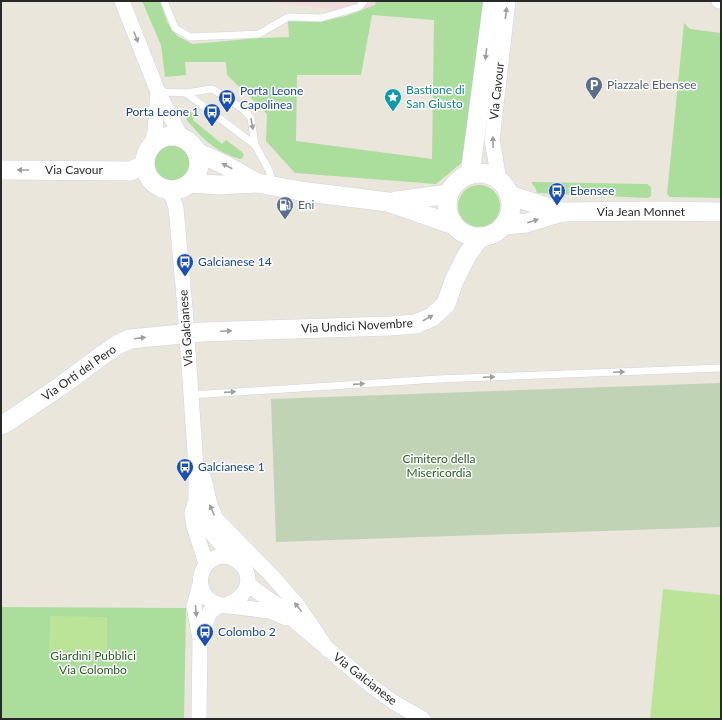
<svg xmlns="http://www.w3.org/2000/svg" width="722" height="720" font-family="Lato,sans-serif">
	<style>
		.medical { fill: #f1dbda }
		.green { fill: #abdd9c; fill-rule: evenodd }
		.cemetery { fill: #c0d3b4 }
		.pitch { fill: #bce499 }
		.lines { fill: none; stroke-linecap: round; stroke-linejoin: round }
		.service-casing { stroke: #d1d3e1; stroke-width: 8 }
		.minor-casing { stroke: #d1d3e1; stroke-width: 16 }
		.tertiary-casing { stroke: #d1d3e1; stroke-width: 20 }
		.service { stroke: #fff; stroke-width: 7 }
		.minor { stroke: #fff; stroke-width: 15 }
		.tertiary { stroke: #fff; stroke-width: 19 }
		.oneway { fill: #9f9f9f }
		.labels { text-anchor: middle; stroke-width: 3; stroke-linejoin: round; paint-order: stroke }
		.service-label { font-size: 12px; fill: #4e5e75; stroke: #fff; text-anchor: start }
		.culture-label { font-size: 12px; fill: #0d838f; stroke: #fff; text-anchor: start }
		.transit-label { font-size: 12px; fill: #164399; stroke: #fff; text-anchor: start }
		.street-label { font-size: 12px; fill: #292929; stroke: #fff }
		.park-label { font-size: 12px; fill: #25611f; stroke: #fff }
	</style>
	<rect width="100%" height="100%" fill="#eae6dc"/>
	<path class="medical" d="M264 1H374L375 5 372 14Z"/>
	<g class="green">
		<path d="M142 1H160L167 22 177 36 193 44 259 38 289 37 288 21 319 22 346 16 375 5 376 1H484L464 161 436 184 295 173 266 141 267 114 227 75 226 62H185L186 75 165 77 161 45ZM372 15 434 20 432 159 296 141 297 75H361Z"/>
		<path d="M684 23 690 29 721 33V198L670 197 667 194Z"/>
		<path d="M189 111 195 115 193 120 222 144 226 140 242 152 244 155 242 158 240 159C221 154 205 142 193 127 189 123 185 119 185 113Z"/>
		<circle cx="172" cy="163" r="19"/>
		<path d="M532 182 647 184 651 187V196L648 198 537 193 535 187 532 184Z"/>
		<circle cx="479" cy="206" r="21"/>
		<path d="M1 607 186 608 184 719H1Z"/>
	</g>
	<path class="cemetery" d="M721 383V527L276 542 271 399Z"/>
	<g class="pitch">
		<path d="M663 589 721 595V719H650Z"/>
		<path d="M50 616 107 617V651L49 650Z"/>
	</g>
	<g class="lines">
		<g class="service-casing">
			<g id="service">
				<path d="M164 1 175 28 190 37 259 34 288 17 321 18 359 7 364 1"/>
				<path d="M158 92 186 93 212 89 229 99 245 111 251 118 255 145 269 170 273 185"/>
				<path d="M186 93 255 145"/>
				<path d="M191 395 438 379 721 368"/>
			</g>
		</g>
		<g class="minor-casing">
			<g id="minor">
				<path d="M122 1 158 92 181 137"/>
				<path d="M719 1H721"/>
				<path d="M152 144 155 131 158 92"/>
				<path d="M499 180 492 140 508 1"/>
				<path d="M170 190 176 208 185 308 196 467V500L192 513 194 526 206 564"/>
				<path d="M200 474 204 479 210 505 216 519 273 577 298 606 328 650"/>
				<path d="M197 502C201 514 205 526 214 536 221 544 229 552 236 560"/>
				<path d="M248 584 261 594 279 606 296 622 374 688 395 703 423 719"/>
				<path d="M228 604C242 599 252 586 246 571 243 565 238 561 232 558 202 547 185 594 220 605L270 611 286 618"/>
				<path d="M200 637 210 612 220 605"/>
				<path d="M199 719 200 638 194 607 200 584"/>
			</g>
		</g>
		<g class="tertiary-casing">
			<g id="tertiary">
				<circle cx="172" cy="163" r="27"/>
				<path d="M197 152 225 165 257 183 300 191 388 202 454 225"/>
				<path d="M1 170 131 171 144 164"/>
				<circle cx="479" cy="205" r="32"/>
				<path d="M470 175 493 1"/>
				<path d="M191 183 219 185 257 183"/>
				<path d="M509 195 562 212"/>
				<path d="M396 201 449 194"/>
				<path d="M504 225 526 223 562 212 660 211 721 212"/>
				<path d="M1 425 9 421 62 385 104 354 117 345 130 339 202 332 391 326 416 324 432 317 446 304 454 281 467 255 480 237"/>
			</g>
		</g>
		<use href="#service" class="service"/>
		<use href="#minor" class="minor"/>
		<use href="#tertiary" class="tertiary"/>
	</g>
	<defs><path id="oneway-solid" d="M-6-.8H1V-3.2L6.5 0L1 3.2V.8H-6Z"/></defs>
	<g class="oneway">
		<use href="#oneway-solid" transform="translate(506 13) rotate(-83)"/>
		<use href="#oneway-solid" transform="translate(136 37) rotate(68)"/>
		<use href="#oneway-solid" transform="translate(486 54) rotate(97)"/>
		<use href="#oneway-solid" transform="translate(252 124) rotate(79)"/>
		<use href="#oneway-solid" transform="translate(493 142) rotate(-91)"/>
		<use href="#oneway-solid" transform="translate(227 166) rotate(-152)"/>
		<use href="#oneway-solid" transform="translate(23 170) rotate(-180)"/>
		<use href="#oneway-solid" transform="translate(533 221) rotate(-17)"/>
		<use href="#oneway-solid" transform="translate(428 318) rotate(-29)"/>
		<use href="#oneway-solid" transform="translate(226 331) rotate(-2)"/>
		<use href="#oneway-solid" transform="translate(140 338) rotate(-7)"/>
		<use href="#oneway-solid" transform="translate(619 372) rotate(-2)"/>
		<use href="#oneway-solid" transform="translate(489 377) rotate(-2)"/>
		<use href="#oneway-solid" transform="translate(359 384) rotate(-4)"/>
		<use href="#oneway-solid" transform="translate(230 392) rotate(-4)"/>
		<use href="#oneway-solid" transform="translate(212 510) rotate(-114)"/>
		<use href="#oneway-solid" transform="translate(298 607) rotate(-128)"/>
		<use href="#oneway-solid" transform="translate(196 611) rotate(85)"/>
	</g>
	<defs>
		<g id="parking-pin" transform="scale(0.9)"><path d="M0 17L-7.5 6A9.5 9.5 0 1 1 7.5 6Z" fill="#5c6f8a" stroke="#fff"/><path d="M-3.5-5.5H1a3.5 3.5 0 0 1 0 7H-1V5.5H-3.5ZM-1-3.4V-.6H.8a1.4 1.4 0 0 0 0-2.8Z" fill="#fff"/></g>
		<g id="sight-pin" transform="scale(0.9)"><path d="M0 17L-7.5 6A9.5 9.5 0 1 1 7.5 6Z" fill="#0f9aa8" stroke="#fff"/><path d="M0-6L1.8-2.2L6-1.7L2.9 1.2L3.7 5.4L0 3.3L-3.7 5.4L-2.9 1.2L-6-1.7L-1.8-2.2Z" fill="#fff"/></g>
		<g id="bus-pin" transform="scale(0.9)"><path d="M0 17L-7.5 6A9.5 9.5 0 1 1 7.5 6Z" fill="#1a4fb4" stroke="#fff"/><path d="M-5-6H5V4H4V6H2V4H-2V6H-4V4H-5ZM-3.5-4V0h7V-4ZM-3.5 1.2v1.5H-2V1.2ZM2 1.2v1.5H3.5V1.2Z" fill="#fff"/></g>
		<g id="fuel-pin" transform="scale(0.9)"><path d="M0 17L-7.5 6A9.5 9.5 0 1 1 7.5 6Z" fill="#5c6f8a" stroke="#fff"/><path d="M-5.5-6h7V0h2V4h1.3V-2.5L3-4.5l.8-.8L6-3V5H2.5V1h-1V6h-7ZM-4.2-4.7v3.2H.2V-4.7Z" fill="#fff"/></g>
	</defs>
	<g fill-rule="evenodd">
		<use href="#parking-pin" x="594" y="85"/>
		<use href="#sight-pin" x="393" y="97"/>
		<use href="#bus-pin" x="227" y="98"/>
		<use href="#bus-pin" x="212" y="112"/>
		<use href="#bus-pin" x="557" y="191"/>
		<use href="#fuel-pin" x="285" y="205"/>
		<use href="#bus-pin" x="185" y="262"/>
		<use href="#bus-pin" x="185" y="467"/>
		<use href="#bus-pin" x="205" y="632"/>
	</g>
	<g class="labels">
		<g class="service-label">
			<text x="607" y="89">Piazzale Ebensee</text>
			<text x="298" y="209">Eni</text>
		</g>
		<g class="culture-label">
			<text x="406" y="94">Bastione di<tspan x="406" dy="14">San Giusto</tspan></text>
		</g>
		<g class="transit-label">
			<text x="240" y="95">Porta Leone<tspan x="240" dy="14">Capolinea</tspan></text>
			<text x="199" y="116" text-anchor="end">Porta Leone 1</text>
			<text x="570" y="195">Ebensee</text>
			<text x="198" y="266">Galcianese 14</text>
			<text x="198" y="471">Galcianese 1</text>
			<text x="218" y="636">Colombo 2</text>
		</g>
		<g class="street-label">
			<text transform="translate(497 91) rotate(-84)" y="4">Via Cavour</text>
			<text x="74" y="174">Via Cavour</text>
			<text x="641" y="216">Via Jean Monnet</text>
			<text transform="translate(357 326) rotate(-3)" y="4">Via Undici Novembre</text>
			<text transform="translate(186 328) rotate(-94)" y="4">Via Galcianese</text>
			<text transform="translate(79 373) rotate(-35)" y="4">Via Orti del Pero</text>
			<text transform="translate(365 679) rotate(38)" y="4">Via Galcianese</text>
		</g>
		<g class="park-label">
			<text x="439" y="463">Cimitero della<tspan x="439" dy="14">Misericordia</tspan></text>
			<text x="93" y="660">Giardini Pubblici<tspan x="93" dy="14">Via Colombo</tspan></text>
		</g>
	</g>
	<rect width="722" height="720" fill="none" stroke="#292929" stroke-width="4"/>
</svg>
